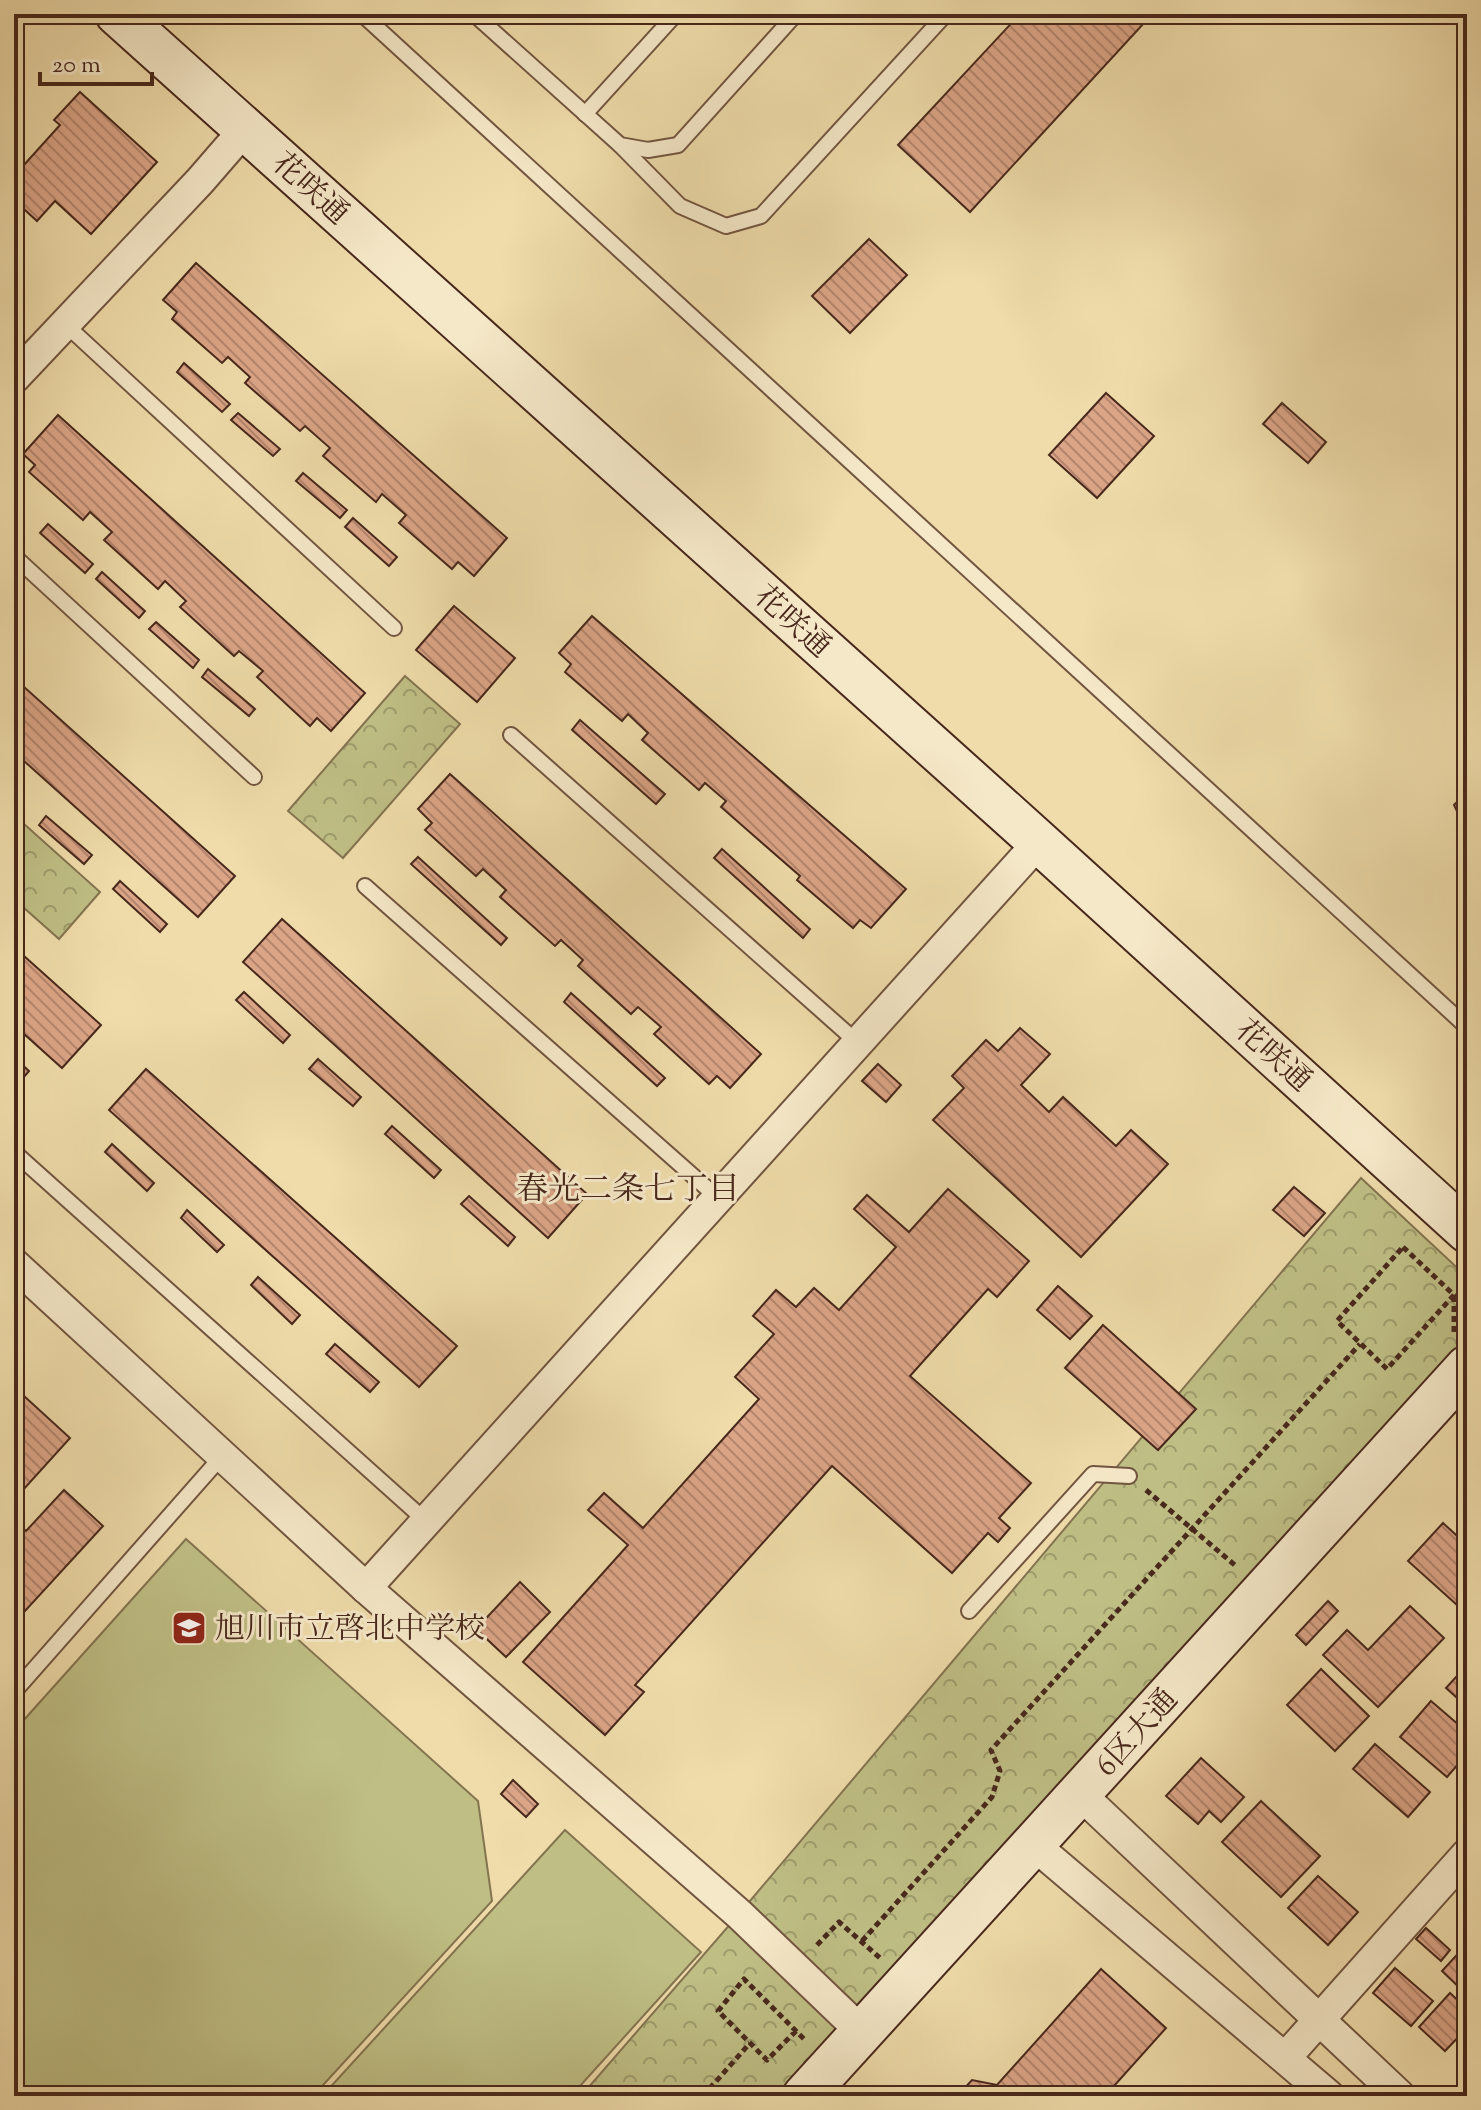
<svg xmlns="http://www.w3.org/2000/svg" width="1481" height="2110" font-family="'Sorts Mill Goudy','Noto Serif JP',serif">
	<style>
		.park { fill: url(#park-crowns); stroke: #847450; stroke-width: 2 }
		.pitch { fill: #bfbf85; stroke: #847450; stroke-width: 2 }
		.building { fill: url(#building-back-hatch); stroke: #48281c; stroke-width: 2 }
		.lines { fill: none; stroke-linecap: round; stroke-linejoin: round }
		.lane-casing { stroke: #725540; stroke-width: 18 }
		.street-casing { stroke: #725540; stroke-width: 34 }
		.secondary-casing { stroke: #48281c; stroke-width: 46 }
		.path { stroke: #48281c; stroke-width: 5; stroke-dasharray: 6 4; stroke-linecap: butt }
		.lane { stroke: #f5e8c8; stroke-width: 14 }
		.street { stroke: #f5e8c8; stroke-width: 30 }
		.secondary { stroke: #f5e8c8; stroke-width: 42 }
		.labels { text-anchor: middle; stroke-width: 6; stroke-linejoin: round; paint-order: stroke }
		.street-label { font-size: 30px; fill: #48281c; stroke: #f5e8c8 }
		.poi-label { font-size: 30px; fill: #48281c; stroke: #f5e8c8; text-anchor: start }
		.neighbourhood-label { font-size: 32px; fill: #48281c; stroke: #f5e8c8 }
	</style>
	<defs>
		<pattern id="park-crowns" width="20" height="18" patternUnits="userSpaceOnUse" patternTransform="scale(2)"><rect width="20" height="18" fill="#bfbf85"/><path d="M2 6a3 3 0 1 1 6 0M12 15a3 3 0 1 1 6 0" fill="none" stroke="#9d9b6c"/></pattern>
		<pattern id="building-back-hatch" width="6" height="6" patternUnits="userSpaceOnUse" patternTransform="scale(2)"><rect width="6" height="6" fill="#dba587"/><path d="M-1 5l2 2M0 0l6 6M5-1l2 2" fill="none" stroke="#b4866e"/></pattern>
	</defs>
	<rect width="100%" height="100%" fill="#efdcaa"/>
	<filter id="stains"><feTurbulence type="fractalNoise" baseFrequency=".0025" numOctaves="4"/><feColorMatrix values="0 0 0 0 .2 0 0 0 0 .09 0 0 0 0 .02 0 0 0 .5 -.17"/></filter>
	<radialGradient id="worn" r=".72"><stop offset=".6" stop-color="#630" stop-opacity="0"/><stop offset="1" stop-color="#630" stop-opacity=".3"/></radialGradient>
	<g class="park">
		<path d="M405 676 460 724 343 858 288 811Z"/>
		<path d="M14 815 100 892 59 939 14 899Z"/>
		<path d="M1361 1178 1467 1277V1367L804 2096H581L739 1914Z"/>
	</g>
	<g class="pitch">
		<path d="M186 1539 478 1801 492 1901 313 2096H14V1731Z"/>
		<path d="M565 1830 701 1952 571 2096 324 2094Z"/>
	</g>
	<g class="building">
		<path d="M1020 14H1137L1145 22 970 212 898 145Z"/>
		<path d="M80 92 157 162 91 234 55 201 37 221 14 200V176L60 125 54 120Z"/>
		<path d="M869 239 907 275 850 333 812 296Z"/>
		<path d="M196 263 507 538 474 576 458 562 452 569 399 523 406 515 382 494 376 502 323 456 330 448 305 426 300 431 245 383 250 377 228 357 222 363 172 319 177 312 163 300Z"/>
		<path d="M184 363 230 404 222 412 177 372Z"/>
		<path d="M1106 393 1154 436 1097 498 1049 455Z"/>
		<path d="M1282 403 1326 442 1308 463 1263 424Z"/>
		<path d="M238 413 280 449 273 456 231 420Z"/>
		<path d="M58 415 365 693 331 731 317 718 310 726 257 677 263 671 239 651 234 656 180 607 186 601 165 581 158 589 104 540 112 532 90 512 83 520 29 472 35 465 23 454Z"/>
		<path d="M303 473 347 510 340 518 296 481Z"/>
		<path d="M353 518 397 557 389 566 345 527Z"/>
		<path d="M48 524 93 564 85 573 40 533Z"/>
		<path d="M102 572 145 611 139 618 96 579Z"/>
		<path d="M454 606 515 658 477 702 416 650Z"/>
		<path d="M592 616 906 889 871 928 860 920 853 928 797 880 800 876 721 807 726 801 705 783 699 790 642 740 648 733 628 714 622 721 565 672 571 664 559 653Z"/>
		<path d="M156 622 199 660 193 668 149 629Z"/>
		<path d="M208 669 255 709 249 716 202 677Z"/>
		<path d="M14 678 235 876 198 917 14 752Z"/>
		<path d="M580 720 665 794 656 804 572 730Z"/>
		<path d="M450 774 761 1054 730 1088 717 1076 709 1084 654 1034 661 1027 638 1007 631 1014 578 966 583 960 561 940 555 946 500 897 506 890 483 869 476 876 425 830 432 823 418 809Z"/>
		<path d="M1467 792V832L1454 805Z"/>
		<path d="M46 816 92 855 84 864 39 825Z"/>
		<path d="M722 849 810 929 803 938 714 858Z"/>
		<path d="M418 857 507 938 501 945 411 864Z"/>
		<path d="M120 881 167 924 160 932 113 889Z"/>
		<path d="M282 919 587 1194 548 1238 243 962Z"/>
		<path d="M14 947 101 1025 62 1068 14 1025Z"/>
		<path d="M244 992 290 1035 283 1043 236 1000Z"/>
		<path d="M571 993 665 1078 657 1086 564 1002Z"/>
		<path d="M1020 1028 1050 1054 1021 1085 1049 1112 1063 1097 1116 1146 1131 1130 1168 1164 1081 1257 933 1120 964 1088 952 1076 986 1040 998 1051Z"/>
		<path d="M14 1057 29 1071 23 1078 14 1070Z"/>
		<path d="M318 1059 361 1097 353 1106 309 1069Z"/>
		<path d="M878 1064 901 1085 886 1102 862 1081Z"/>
		<path d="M146 1069 457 1346 419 1387 109 1110Z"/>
		<path d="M392 1126 441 1170 434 1178 385 1134Z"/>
		<path d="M112 1144 154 1183 147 1191 105 1152Z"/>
		<path d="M1294 1187 1325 1213 1304 1236 1273 1210Z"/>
		<path d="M948 1189 1029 1261 997 1297 988 1289 910 1376 1031 1483 999 1518 1010 1528 998 1542 988 1533 952 1573 832 1466 635 1685 644 1692 605 1735 523 1662 628 1545 588 1510 604 1493 643 1528 759 1399 735 1377 774 1334 753 1316 776 1290 796 1307 814 1288 839 1310 896 1247 854 1209 867 1195 909 1232Z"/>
		<path d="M469 1196 515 1237 508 1246 461 1204Z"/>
		<path d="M187 1210 224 1245 217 1252 181 1218Z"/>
		<path d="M258 1277 300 1315 292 1324 251 1285Z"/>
		<path d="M1058 1286 1092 1316 1070 1339 1037 1310Z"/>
		<path d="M1103 1325 1196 1409 1158 1450 1065 1368Z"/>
		<path d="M335 1344 379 1382 370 1392 326 1354Z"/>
		<path d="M24 1396 70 1438 14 1500V1407Z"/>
		<path d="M64 1490 103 1526 14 1623V1520L26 1531Z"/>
		<path d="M1443 1523 1467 1545V1614L1408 1561Z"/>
		<path d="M520 1582 550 1612 506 1657 476 1629Z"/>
		<path d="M1328 1601 1338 1611 1306 1645 1296 1635Z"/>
		<path d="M1410 1606 1444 1638 1378 1707 1323 1655 1347 1630 1368 1650Z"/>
		<path d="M1467 1665V1707L1446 1688Z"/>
		<path d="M1321 1669 1369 1716 1335 1751 1287 1705Z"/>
		<path d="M1431 1701 1467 1732V1754L1447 1777 1400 1737Z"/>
		<path d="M1375 1744 1430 1792 1408 1817 1353 1769Z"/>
		<path d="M1201 1758 1244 1797 1221 1822 1209 1811 1198 1824 1166 1796Z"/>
		<path d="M513 1780 538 1804 526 1817 501 1794Z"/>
		<path d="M1261 1801 1320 1856 1281 1897 1222 1842Z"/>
		<path d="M1318 1876 1358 1912 1328 1945 1288 1908Z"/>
		<path d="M1426 1928 1450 1950 1441 1961 1416 1939Z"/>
		<path d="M1467 1944V1995L1442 1971Z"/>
		<path d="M1395 1968 1433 2001 1411 2026 1373 1993Z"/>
		<path d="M1101 1969 1166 2028 1105 2096H957L972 2080 997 2085Z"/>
		<path d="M1450 1993 1467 2009V2028L1445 2051 1419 2027Z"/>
	</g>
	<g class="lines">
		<g class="lane-casing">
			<g id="lane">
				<path d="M362 14 1467 1027"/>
				<path d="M474 14 620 145 648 150 678 145 796 14"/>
				<path d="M585 114 676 14"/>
				<path d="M620 145 680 206 726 226 761 216 946 14"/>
				<path d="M65 324 394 628"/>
				<path d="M14 556 254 777"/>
				<path d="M511 735 858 1043"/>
				<path d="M365 886 718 1198"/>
				<path d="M14 1152 427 1522"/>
				<path d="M969 1611 1093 1474 1129 1476"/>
				<path d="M14 1692 223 1455"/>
			</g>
		</g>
		<g class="street-casing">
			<g id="street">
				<path d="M14 378 200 181 246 128"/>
				<path d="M14 1264 366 1588 739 1914 862 2032"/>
				<path d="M366 1588 1039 842"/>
				<path d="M1079 1793 1400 2096"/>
				<path d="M1033 1844 1329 2096"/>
				<path d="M1286 2057 1467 1854"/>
			</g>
		</g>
		<g class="secondary-casing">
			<g id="secondary">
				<path d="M117 14 1039 842 1467 1231"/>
				<path d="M804 2096 1467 1367"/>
			</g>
		</g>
		<g class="path">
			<path d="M1403 1247 1454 1295 1387 1369 1337 1321Z"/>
			<path d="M1454 1332V1295"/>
			<path d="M1146 1490 1236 1566"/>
			<path d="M862 1941 992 1797 1000 1771 991 1750 1360 1344"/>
			<path d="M817 1945 839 1922 880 1958"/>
			<path d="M796 2031 767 2060 718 2011 744 1979 805 2040"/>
			<path d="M703 2096 750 2043"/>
		</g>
		<use href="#lane" class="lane"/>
		<use href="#street" class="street"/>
		<use href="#secondary" class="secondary"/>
	</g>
	<defs>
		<g id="school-square" transform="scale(1.8)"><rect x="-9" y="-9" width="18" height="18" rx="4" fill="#8f2418" stroke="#f5e8c8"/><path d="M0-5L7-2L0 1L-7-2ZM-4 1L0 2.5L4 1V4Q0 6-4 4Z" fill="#fff"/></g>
	</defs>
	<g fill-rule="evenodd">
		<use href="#school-square" x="189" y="1628"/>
	</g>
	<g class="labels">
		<g class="street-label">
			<text transform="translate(311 188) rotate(42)" y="10">花咲通</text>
			<text transform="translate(793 621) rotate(42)" y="10">花咲通</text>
			<text transform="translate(1274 1055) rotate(42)" y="10">花咲通</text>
			<text transform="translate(1136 1732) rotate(-48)" y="10">6区大通</text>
		</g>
		<g class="poi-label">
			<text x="215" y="1638">旭川市立啓北中学校</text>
		</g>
		<g class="neighbourhood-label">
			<text x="628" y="1199">春光二条七丁目</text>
		</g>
	</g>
	<rect width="1481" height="2110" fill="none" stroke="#efdcaa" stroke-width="48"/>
	<rect x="16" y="16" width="1449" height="2078" fill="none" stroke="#48281c" stroke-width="4"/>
	<rect x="24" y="24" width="1433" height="2062" fill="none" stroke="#48281c" stroke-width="2"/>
	<path d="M40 72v12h112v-12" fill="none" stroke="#48281c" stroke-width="4"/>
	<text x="52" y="72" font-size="24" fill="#48281c" stroke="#f5e8c8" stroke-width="6" paint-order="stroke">20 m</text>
	<rect width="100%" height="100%" filter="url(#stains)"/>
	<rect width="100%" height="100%" fill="url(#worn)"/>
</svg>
